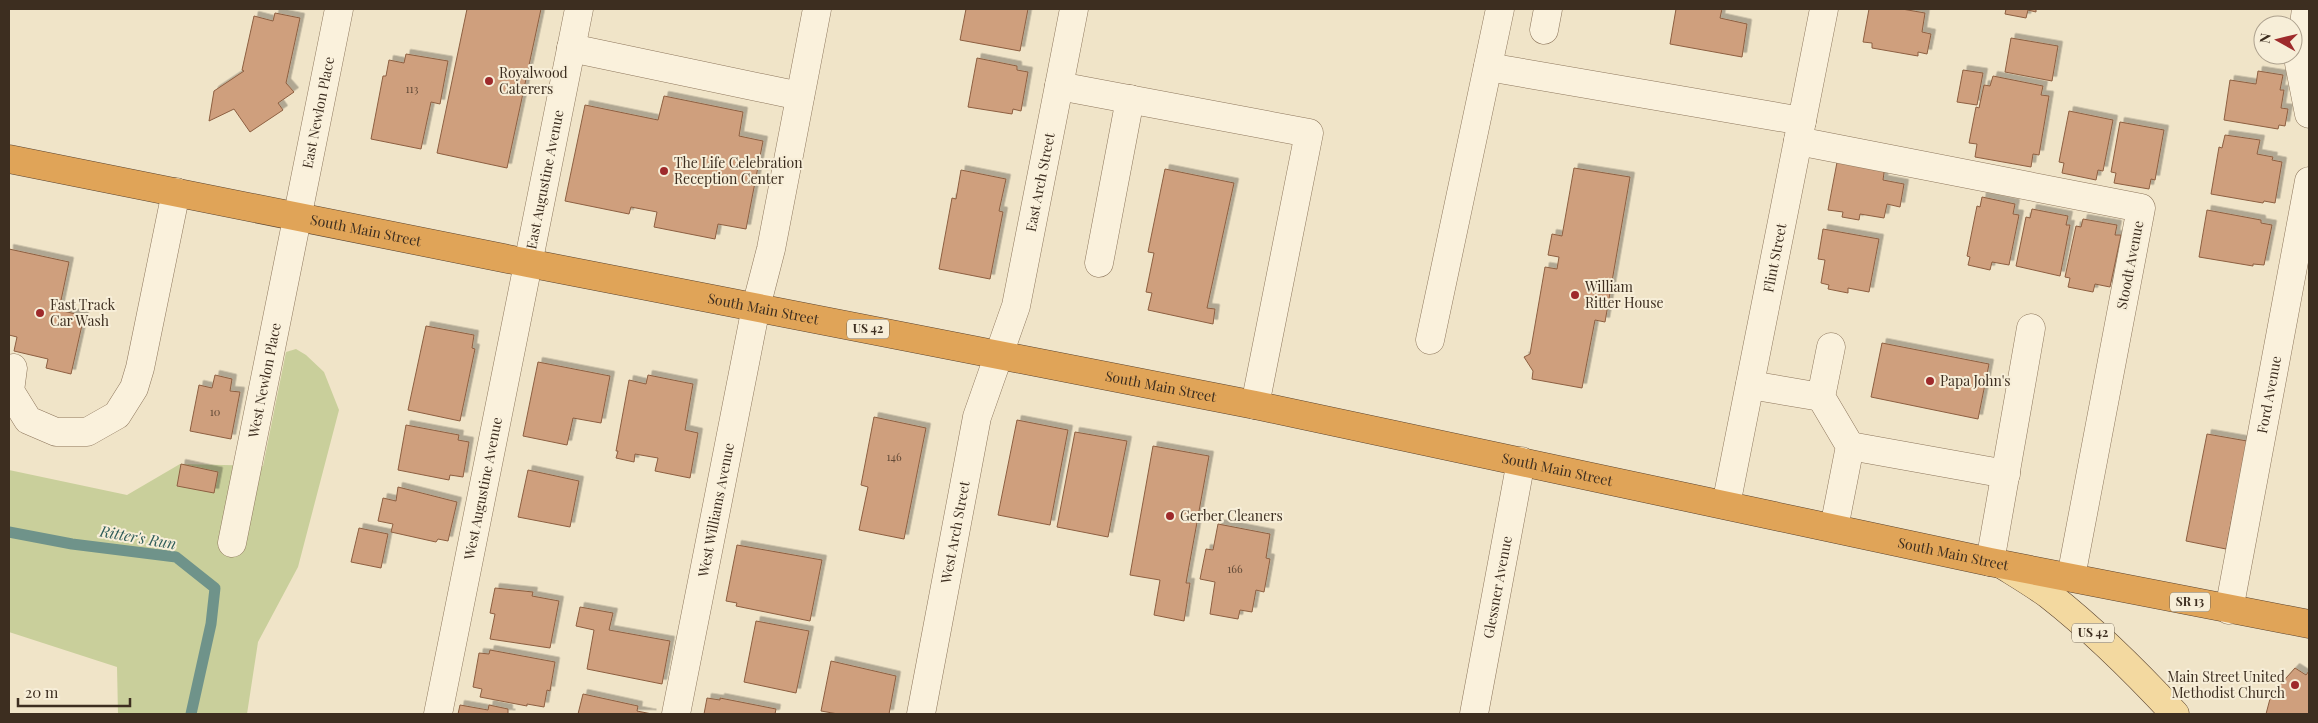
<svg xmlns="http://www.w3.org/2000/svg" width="2318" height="723" font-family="'Playfair Display',serif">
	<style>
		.green { fill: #c9cf9b }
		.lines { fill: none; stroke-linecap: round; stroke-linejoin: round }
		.stream { stroke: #6f938a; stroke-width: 11 }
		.building { fill: #cf9f7d; stroke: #8d5f41; filter: url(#shadow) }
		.minor-casing { stroke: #8d765c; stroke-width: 29 }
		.major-casing { stroke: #5b4430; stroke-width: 29 }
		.highway-casing { stroke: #5b4430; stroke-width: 29 }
		.minor { stroke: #faf1dc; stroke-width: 28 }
		.major { stroke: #f3d9a0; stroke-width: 28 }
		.highway { stroke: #e0a458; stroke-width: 28 }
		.poi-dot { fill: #9e2a2b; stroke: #f7eed8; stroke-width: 2 }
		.labels { text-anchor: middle; stroke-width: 4; stroke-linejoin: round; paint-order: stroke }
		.number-label { font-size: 11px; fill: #624a37 }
		.shield { fill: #f7eed8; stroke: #756857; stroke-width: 1 }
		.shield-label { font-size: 12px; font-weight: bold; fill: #3d2e20 }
		.poi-label { font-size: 14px; fill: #3d2e20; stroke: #f7eed8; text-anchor: start }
		.street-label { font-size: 14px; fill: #3d2e20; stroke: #f7eed8 }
		.water-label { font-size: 15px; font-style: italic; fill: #2f5d5a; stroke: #f7eed8 }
	</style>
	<defs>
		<filter id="shadow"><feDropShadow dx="4.5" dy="-4.5" stdDeviation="0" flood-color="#0004"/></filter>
	</defs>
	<rect width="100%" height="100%" fill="#f0e4c8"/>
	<path class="green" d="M296 349 306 355 324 372 339 410 298 567 258 642 247 714H118L117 667 9 632V470L127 495 180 464 263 466 286 352Z"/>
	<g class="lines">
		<path class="stream" d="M9 532 72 544 176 557 215 588 211 624 191 714"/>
	</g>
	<g class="building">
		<path d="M467 9H541L507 168 437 153Z"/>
		<path d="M966 9H1028L1020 51 960 40Z"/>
		<path d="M1676 9H1722L1720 18 1747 24 1742 57 1670 44Z"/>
		<path d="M1869 9H1902L1925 13 1922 32 1931 34 1927 54 1918 52V56L1872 48V43L1863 42Z"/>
		<path d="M2006 9H2036V12L2028 10 2026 18 2005 14Z"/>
		<path d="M275 13 300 18 286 83 294 92 278 103 283 110 250 132 234 109 209 121 214 91 244 71 242 70 254 16 273 21Z"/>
		<path d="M2011 38 2058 46 2052 81 2005 72Z"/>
		<path d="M406 54 448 61 440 104 431 102 421 149 371 139 383 76H386L389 60 404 63Z"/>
		<path d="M977 58 1017 66V70L1028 72 1021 111 1013 109 1012 114 968 107Z"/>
		<path d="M1963 70 1983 73 1977 105 1957 102Z"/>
		<path d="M2258 71 2283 75 2280 90H2284L2281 108 2288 109 2285 126 2279 125 2278 129 2224 120 2230 80 2256 84Z"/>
		<path d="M1993 76 2043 86 2041 95 2049 96 2039 155 2033 154 2031 167 1975 157 1977 144 1969 143 1976 107 1979 108 1984 85 1990 86Z"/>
		<path d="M664 96 743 112 739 136 763 141 746 229 718 224 715 239 654 227 657 212 631 207 629 214 565 201 585 105 658 120Z"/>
		<path d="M2069 111 2113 120 2103 171 2098 170 2096 180 2062 173 2064 163 2059 162Z"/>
		<path d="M2120 122 2164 130 2155 180 2151 179 2149 189 2114 183 2116 173 2111 172Z"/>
		<path d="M2225 135 2260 140 2257 154 2273 157 2272 160 2282 162 2275 203 2264 201 2263 203 2211 194 2219 147 2222 148Z"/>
		<path d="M1838 157 1885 166 1883 180 1904 184 1900 207 1887 204 1884 218 1860 214 1859 220 1842 217 1843 212 1828 210Z"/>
		<path d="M1574 168 1630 177 1605 322 1595 320 1582 388 1532 379 1533 371 1524 357 1530 354 1545 267 1557 269 1559 257 1548 255 1552 234 1562 236Z"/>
		<path d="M1165 169 1234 183 1207 308 1215 309 1213 324 1148 310 1152 293 1146 292 1154 253 1148 252Z"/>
		<path d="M961 170 1006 179 999 211 1003 212 990 279 939 269 952 198 956 199Z"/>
		<path d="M1982 197 2015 204 2013 214 2019 215 2009 265 1992 262 1990 270 1968 265 1970 257 1967 256 1977 206 1980 207Z"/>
		<path d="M2032 209 2068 216 2066 225H2070L2060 276 2016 266 2026 217 2030 218Z"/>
		<path d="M2207 210 2261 220V223L2272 225 2264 265 2253 264V266L2199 257Z"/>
		<path d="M2083 219 2117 225 2115 235H2121L2110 287 2095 284 2093 292 2068 287 2070 278 2065 277 2076 226 2081 227Z"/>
		<path d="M1823 229 1879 239 1869 292 1848 288V293L1828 289 1829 285 1821 283 1825 260 1818 259Z"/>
		<path d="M9 249 69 262 59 310 84 316 71 374 46 368 48 359 14 351 17 337 9 335V337Z"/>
		<path d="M426 326 474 335 472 348 475 349 460 421 408 410Z"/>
		<path d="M1882 343 1989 364 1978 419 1871 397Z"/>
		<path d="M538 362 610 376 601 423 573 418 567 445 523 436Z"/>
		<path d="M215 375 232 379 230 391 240 392 231 439 190 431 199 385 212 388Z"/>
		<path d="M648 375 693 384 685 430 698 433 690 478 655 471 658 458 635 454 634 462 616 458 618 451H616L629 380 646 384Z"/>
		<path d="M874 417 926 428 904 539 859 530 868 487 861 485Z"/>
		<path d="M1017 420 1068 430 1050 525 998 515Z"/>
		<path d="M406 425 459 435 458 440 469 442 463 477 450 475 449 480 398 470Z"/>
		<path d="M1075 432 1127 441 1108 537 1057 527Z"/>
		<path d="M2207 434 2247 441 2226 549 2186 541Z"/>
		<path d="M1153 446 1209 456 1186 583H1190L1184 621 1154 615 1160 580 1130 575Z"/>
		<path d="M181 464 218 472 214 493 177 486Z"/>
		<path d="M528 470 579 481 570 527 518 517Z"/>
		<path d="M398 487 457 502 448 541 438 539 436 542 391 532 393 524 378 521 383 498 396 501Z"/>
		<path d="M1218 524 1270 534 1266 558 1270 559 1264 592 1256 590 1252 612 1240 610 1238 619 1210 614 1215 582 1200 579 1206 549 1213 550Z"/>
		<path d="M359 528 388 534 381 568 351 562Z"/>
		<path d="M737 545 822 560 810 621 736 606 737 603 726 601Z"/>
		<path d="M495 588 533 592 532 596 559 601 550 648 490 639 495 614 490 613Z"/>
		<path d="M580 607 613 613 609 630 670 641 662 684 587 669 594 630 576 626Z"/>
		<path d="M756 621 809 631 796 693 744 682Z"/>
		<path d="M490 650 555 662 550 691 547 690 544 707 527 704V706L480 697 482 689 473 687 479 653 489 654Z"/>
		<path d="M831 661 896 676 889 714H838L821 711Z"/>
		<path d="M2295 668 2306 675 2309 671V714H2266L2271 695Z"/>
		<path d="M583 694 638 706 637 711 652 714H578Z"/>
		<path d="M707 698 720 700V698L776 709 775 714H704Z"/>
		<path d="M460 705 488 710 489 705 508 709V714H511H458Z"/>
	</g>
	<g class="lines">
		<g class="minor-casing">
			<g id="minor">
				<path d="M2306 9 2299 63 2309 114"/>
				<path d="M1544 30 1548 9"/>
				<path d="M571 48 800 96"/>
				<path d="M1488 67 1802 121"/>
				<path d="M1059 86 1309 133 1255 405"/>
				<path d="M1798 141 2141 208 2071 577"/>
				<path d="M1099 263 1130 99"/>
				<path d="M1430 340 1500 9"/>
				<path d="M1831 347 1821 397 1850 446 1834 528"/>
				<path d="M13 368 10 391 28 420 56 432H87L117 415 134 388 140 368 176 192"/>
				<path d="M1750 385 1821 397"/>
				<path d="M1850 446 2006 474"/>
				<path id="s1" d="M1726 505 1824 9"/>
				<path id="s2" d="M232 543 339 9"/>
				<path d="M1990 562 2031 328"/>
				<path id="s3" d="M2229 610 2309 181"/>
				<path id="s4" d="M438 714 579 9"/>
				<path id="s5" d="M676 714 756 307 771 249 817 9"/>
				<path id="s6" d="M921 714 977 417 1016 306 1074 9"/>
				<path id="s7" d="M1474 714 1521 461"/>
			</g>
		</g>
		<g class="major-casing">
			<path id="major" d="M2001 564C2017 574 2034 584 2049 595 2095 631 2136 672 2175 714"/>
		</g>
		<g class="highway-casing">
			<g id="highway">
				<path id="s8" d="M9 159 528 263 1255 405 1990 562 2309 624"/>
			</g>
		</g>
		<use href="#minor" class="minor"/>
		<use href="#major" class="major"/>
		<use href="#highway" class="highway"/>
	</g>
	<g class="poi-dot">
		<circle cx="489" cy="81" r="5"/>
		<circle cx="664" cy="171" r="5"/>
		<circle cx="1575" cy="295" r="5"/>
		<circle cx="40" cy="313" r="5"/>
		<circle cx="1930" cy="381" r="5"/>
		<circle cx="1170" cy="516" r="5"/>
		<circle cx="2295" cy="685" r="5"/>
	</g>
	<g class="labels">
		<g class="number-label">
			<text x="412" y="93">113</text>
			<text x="215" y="416">10</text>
			<text x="894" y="461">146</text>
			<text x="1235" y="573">166</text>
		</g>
		<g class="shield">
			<rect x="847" y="319.5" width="42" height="19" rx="4"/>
			<rect x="2170" y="592.5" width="40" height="19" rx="4"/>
			<rect x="2072" y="623.5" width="42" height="19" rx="4"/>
		</g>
		<g class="shield-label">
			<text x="868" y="333">US 42</text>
			<text x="2190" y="606">SR 13</text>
			<text x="2093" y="637">US 42</text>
		</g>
		<g class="poi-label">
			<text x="499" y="78">Royalwood<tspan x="499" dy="16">Caterers</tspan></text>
			<text x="674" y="168">The Life Celebration<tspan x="674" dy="16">Reception Center</tspan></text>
			<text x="1585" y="292">William<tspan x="1585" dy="16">Ritter House</tspan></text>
			<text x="50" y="310">Fast Track<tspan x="50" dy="16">Car Wash</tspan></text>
			<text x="1940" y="386">Papa John's</text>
			<text x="1180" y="521">Gerber Cleaners</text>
			<text x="2285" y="682" text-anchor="end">Main Street United<tspan x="2285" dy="16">Methodist Church</tspan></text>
		</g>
		<g class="street-label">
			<text dy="5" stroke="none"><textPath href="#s2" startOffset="439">East Newlon Place</textPath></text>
			<text dy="5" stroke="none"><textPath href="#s4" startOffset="545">East Augustine Avenue</textPath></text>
			<text dy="5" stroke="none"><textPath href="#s6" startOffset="546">East Arch Street</textPath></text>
			<text dy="5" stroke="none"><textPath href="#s8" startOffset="364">South Main Street</textPath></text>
			<text dy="5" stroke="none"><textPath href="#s1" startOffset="252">Flint Street</textPath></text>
			<text transform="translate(2130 265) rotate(-79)" y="5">Stoodt Avenue</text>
			<text dy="5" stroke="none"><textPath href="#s8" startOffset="769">South Main Street</textPath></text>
			<text dy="5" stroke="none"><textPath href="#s2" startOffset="166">West Newlon Place</textPath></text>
			<text dy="5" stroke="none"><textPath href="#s8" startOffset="1174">South Main Street</textPath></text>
			<text dy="5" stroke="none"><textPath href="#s3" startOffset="219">Ford Avenue</textPath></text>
			<text dy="5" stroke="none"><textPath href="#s8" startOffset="1579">South Main Street</textPath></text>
			<text dy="5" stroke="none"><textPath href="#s4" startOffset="230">West Augustine Avenue</textPath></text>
			<text dy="5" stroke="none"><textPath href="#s5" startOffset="208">West Williams Avenue</textPath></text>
			<text dy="5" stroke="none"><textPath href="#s6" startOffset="185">West Arch Street</textPath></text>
			<text dy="5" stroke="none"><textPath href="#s8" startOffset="1984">South Main Street</textPath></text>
			<text dy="5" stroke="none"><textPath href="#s7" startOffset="129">Glessner Avenue</textPath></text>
		</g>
		<g class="water-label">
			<text transform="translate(138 538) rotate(10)" y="5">Ritter's Run</text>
		</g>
	</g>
	<rect width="2318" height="723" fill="none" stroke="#3d2e20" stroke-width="20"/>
	<g transform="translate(2278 40) rotate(278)"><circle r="24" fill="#f7eed8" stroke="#ada18e"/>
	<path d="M0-4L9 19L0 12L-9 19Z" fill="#9e2a2b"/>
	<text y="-8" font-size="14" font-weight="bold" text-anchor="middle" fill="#3d2e20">N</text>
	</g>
	<path d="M18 698v8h112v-8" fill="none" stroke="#3d2e20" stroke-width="2.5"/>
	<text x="25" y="698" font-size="15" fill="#3d2e20" stroke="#f7eed8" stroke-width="4" paint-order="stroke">20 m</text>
</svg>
